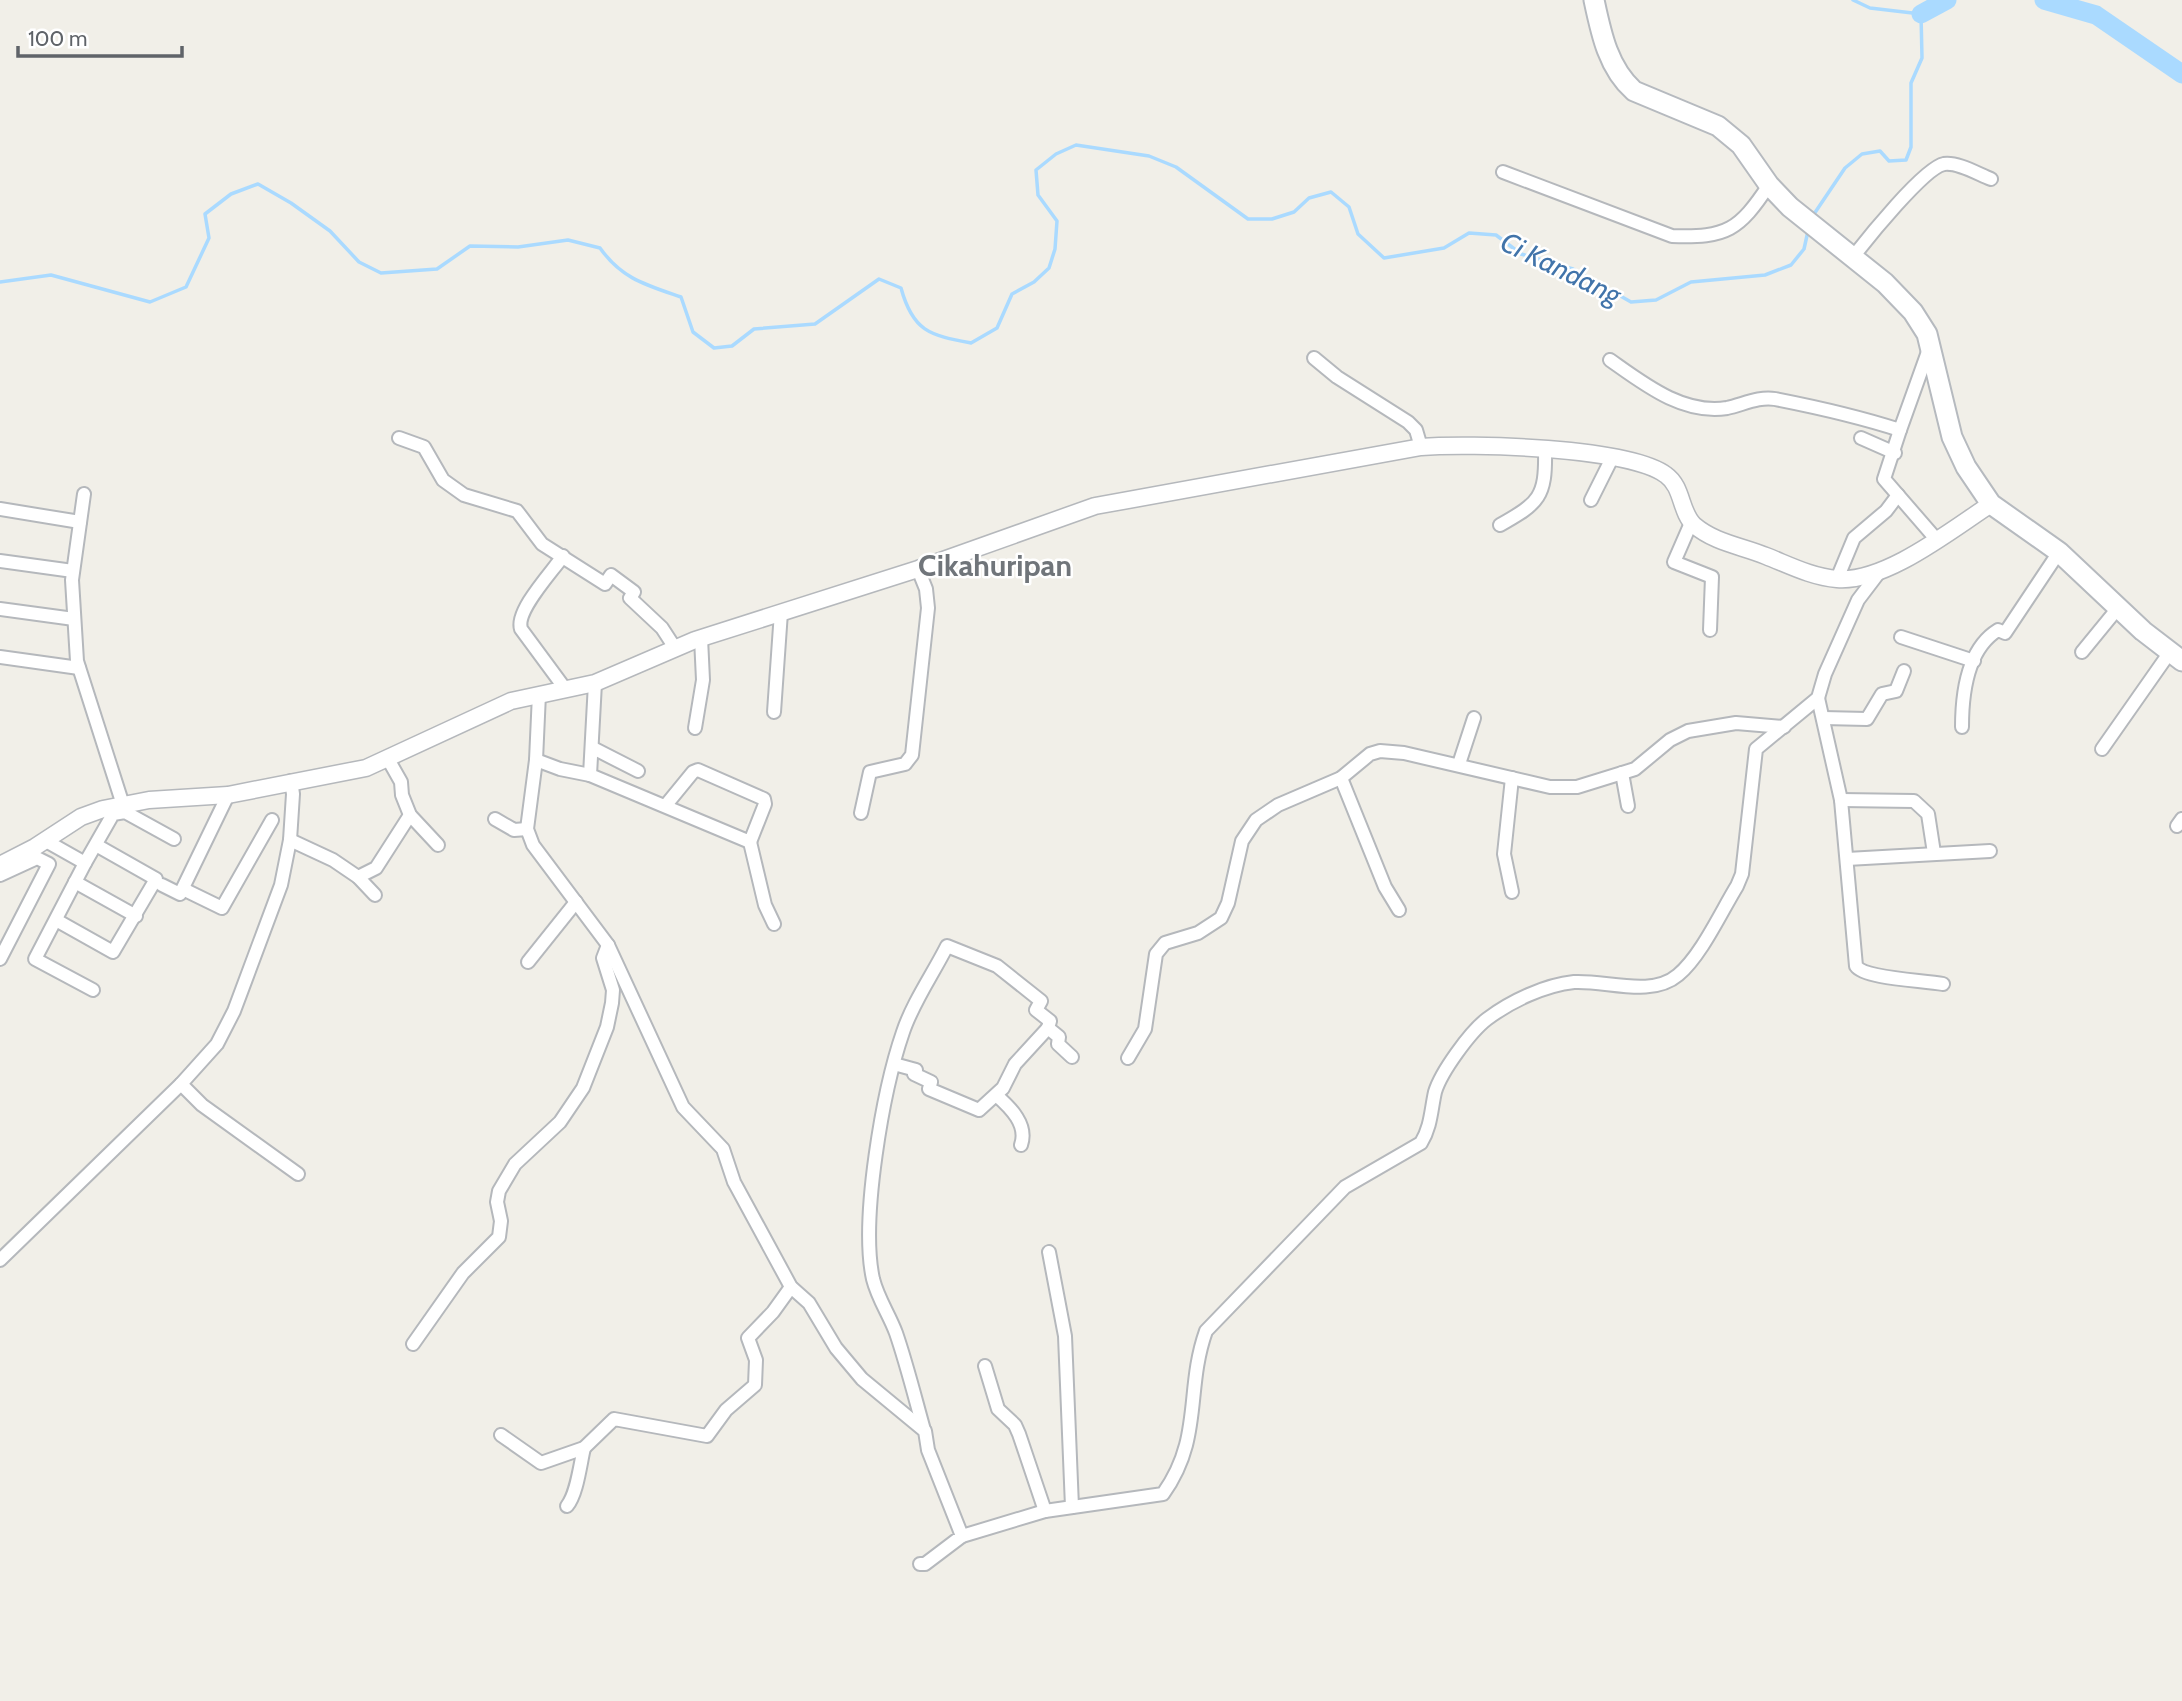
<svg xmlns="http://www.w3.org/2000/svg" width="2182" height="1701" font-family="Cabin,sans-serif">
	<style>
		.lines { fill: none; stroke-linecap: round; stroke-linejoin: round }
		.stream { stroke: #aadaff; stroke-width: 3.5 }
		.river { stroke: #aadaff; stroke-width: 19 }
		.minor-casing { stroke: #b5b8bc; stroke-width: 16 }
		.tertiary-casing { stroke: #b5b8bc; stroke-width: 19 }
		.secondary-casing { stroke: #b6babf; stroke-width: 23 }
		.minor { stroke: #fff; stroke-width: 12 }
		.tertiary { stroke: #fff; stroke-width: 16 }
		.secondary { stroke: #fff; stroke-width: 19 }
		.labels { text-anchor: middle; stroke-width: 5; stroke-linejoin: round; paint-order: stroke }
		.water-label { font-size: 28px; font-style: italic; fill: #4174aa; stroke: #fff }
		.quarter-label { font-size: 30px; font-weight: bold; fill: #70757a; stroke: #fff }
	</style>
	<rect width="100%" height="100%" fill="#f1efe8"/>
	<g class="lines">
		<g class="stream">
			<path d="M1812 217 1845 168 1862 154 1880 151 1889 161 1906 160 1911 147V83L1922 58 1921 14 1870 8 1853 0"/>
			<path d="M0 282 51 275 150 302 186 287 209 238 205 214 231 194 258 184 291 203 330 231 359 262 381 273 437 269 470 246 518 247 568 240 600 248C622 279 646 285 681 297L693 332 714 348 732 346 754 329 815 324 879 279 901 288C913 332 930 335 971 343L997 328 1012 294 1034 282 1049 268 1055 249 1057 221 1038 195 1036 170 1056 154 1076 145 1149 156 1176 167 1248 219H1272L1294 212 1309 198 1331 192 1349 207 1358 234 1384 258 1444 248 1469 233 1496 235 1521 254 1573 269 1631 302 1656 300 1691 282 1765 275 1791 265 1804 249 1808 231"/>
		</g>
		<g class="river">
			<path d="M2044 0 2096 15 2182 74"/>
			<path d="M1921 14 1947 0"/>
		</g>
		<g class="minor-casing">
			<g id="minor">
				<path d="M1503 172 1672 236C1727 238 1739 230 1769 185"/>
				<path d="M1853 257C1867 239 1924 168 1944 164 1958 162 1978 174 1991 179"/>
				<path d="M1314 358 1337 377 1408 422 1416 430 1421 447"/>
				<path d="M1610 360C1644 384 1683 415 1727 408 1742 405 1759 396 1775 399 1816 407 1860 417 1900 430L1929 349"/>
				<path d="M1900 430 1884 479 1936 539"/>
				<path d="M399 438 424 447 443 480 464 495 517 511 542 544 605 584 611 575 634 592 630 598 662 628 675 648"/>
				<path d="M1861 438 1895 453"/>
				<path d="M84 494 72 580 77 661 123 805"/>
				<path d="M1591 500 1613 456"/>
				<path d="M0 509 80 522"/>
				<path d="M1691 523 1674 562 1712 577 1710 630"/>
				<path d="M1500 525C1539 503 1546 497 1545 451"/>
				<path d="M563 556C552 572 515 611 521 629L566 690"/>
				<path d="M0 561 73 571"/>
				<path d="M1837 579 1854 538 1886 511 1898 495"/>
				<path d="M0 609 74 619"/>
				<path d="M1901 637 1974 661"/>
				<path d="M2082 652 2118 608"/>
				<path d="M0 657 79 668"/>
				<path d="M595 683 590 775 750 842 765 804 764 799 698 770 693 772 666 805"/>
				<path d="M539 694 536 760 527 829 533 845 608 945 683 1107 723 1149 734 1182 791 1287 809 1303 836 1348 862 1379 925 1431 928 1450 962 1536 925 1564H920"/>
				<path d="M1818 698 1841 800 1856 966C1865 979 1923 980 1943 984"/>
				<path d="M774 712 781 612"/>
				<path d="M1823 718 1867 719 1882 694 1896 691 1904 671"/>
				<path d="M1962 727C1962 693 1967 649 1998 630L2005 633 2059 552"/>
				<path d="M695 728 703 680 701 638"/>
				<path d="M593 748 638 771"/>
				<path d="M2102 749 2170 652"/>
				<path d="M388 759 401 782 402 795 410 815 438 845"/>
				<path d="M536 760 560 769 590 775"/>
				<path d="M1459 764 1474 718"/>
				<path d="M1622 773 1628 806"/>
				<path d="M1341 778 1385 887 1399 910"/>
				<path d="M1512 778 1504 854 1512 892"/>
				<path d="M1841 800 1914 801 1928 814 1934 853"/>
				<path d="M861 813 870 772 905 764 912 755 928 608 926 589 918 569"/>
				<path d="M495 819 514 830 527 829"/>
				<path d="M2177 826 2182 819"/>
				<path d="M290 840 333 860 358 877 376 868 410 815"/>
				<path d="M46 841 85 863 35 959 93 990"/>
				<path d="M750 842 765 905 774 924"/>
				<path d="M1847 859 1990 851"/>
				<path d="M85 863 113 814 125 812 174 839"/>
				<path d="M0 875 37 858 49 864 0 959"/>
				<path d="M358 877 375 895"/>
				<path d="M75 882 136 916"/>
				<path d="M162 885 180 894 228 795"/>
				<path d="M183 889 222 908 272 820"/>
				<path d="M56 920 113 952 156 879 96 845"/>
				<path d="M528 962 576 902"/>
				<path d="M1128 1058 1145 1029 1156 954 1165 943 1198 933 1221 918 1228 903 1242 841 1256 820 1278 805 1341 778 1370 754 1380 751 1404 753 1550 787H1577L1635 769 1670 740 1688 731 1736 723 1784 727"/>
				<path d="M894 1064 916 1070 914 1074 931 1082 929 1089 979 1110 1003 1088 1015 1064 1048 1028"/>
				<path d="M181 1084 202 1105 298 1174"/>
				<path d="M996 1095C1011 1108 1028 1125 1021 1145"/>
				<path d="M1049 1252 1065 1336 1072 1507"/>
				<path d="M0 1260 181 1084 217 1044 234 1011 281 885 290 840 293 794 291 781"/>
				<path d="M413 1344 463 1273 499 1237 501 1221 497 1202 499 1191 515 1164 560 1122 583 1088 607 1027 612 1003 613 990 603 958 608 945"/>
				<path d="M985 1366 998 1409 1015 1425 1019 1434 1045 1511"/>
				<path d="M924 1430C915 1398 907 1365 896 1333 889 1314 878 1299 873 1279 860 1220 883 1090 903 1032 913 1002 933 974 947 946L997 966 1041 1001 1036 1010 1050 1021 1048 1028 1059 1037 1058 1044 1072 1057"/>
				<path d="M501 1435 541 1463 584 1448 614 1419 707 1436 726 1410 755 1385 756 1360 748 1338 773 1312 791 1287"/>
				<path d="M567 1506C577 1494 580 1465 584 1448"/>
				<path d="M962 1536 1045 1511 1163 1494C1203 1438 1185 1390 1206 1331L1345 1187 1421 1143C1431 1127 1431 1110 1435 1092 1441 1072 1470 1032 1487 1019 1511 1001 1545 985 1574 982 1606 980 1651 998 1678 975 1701 956 1721 912 1737 886L1742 874 1756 749 1818 698 1825 674 1858 600 1877 575"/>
			</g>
		</g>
		<g class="tertiary-casing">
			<path id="tertiary" d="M0 865 35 847 81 817 103 809 149 800 228 795 366 768 511 701 595 683 695 640 918 569 1095 506 1421 447C1469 443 1629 447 1666 475 1683 487 1680 512 1694 525 1715 543 1742 546 1766 556 1789 565 1812 577 1837 579 1885 583 1951 530 1991 504"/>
		</g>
		<g class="secondary-casing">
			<path id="secondary" d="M1594 0C1601 33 1608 68 1634 91L1718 126 1741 145 1769 185 1790 207 1885 283 1913 312 1927 334 1952 437 1966 467 1991 504 2059 552 2143 631 2182 661"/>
		</g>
		<use href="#minor" class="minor"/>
		<use href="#tertiary" class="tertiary"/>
		<use href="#secondary" class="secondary"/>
	</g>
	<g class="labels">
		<g class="water-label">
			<text transform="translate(1561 268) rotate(26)" y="10">Ci Kandang</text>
		</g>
		<g class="quarter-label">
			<text x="995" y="576">Cikahuripan</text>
		</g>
	</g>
	<path d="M18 46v10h164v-10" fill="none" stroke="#5f6368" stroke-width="3.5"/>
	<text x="28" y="46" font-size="21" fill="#5f6368" stroke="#ffffff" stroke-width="5" paint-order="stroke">100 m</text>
</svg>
